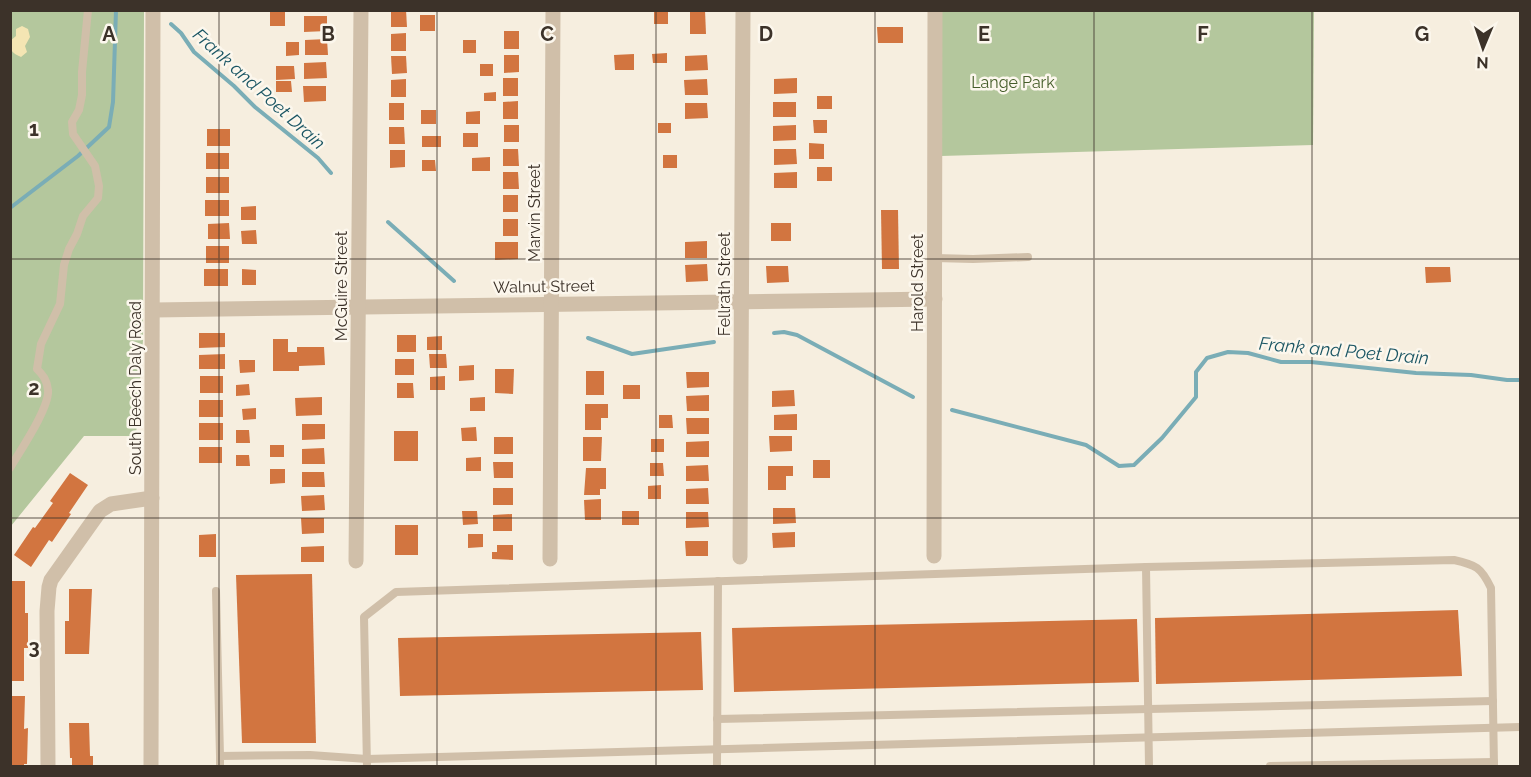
<svg xmlns="http://www.w3.org/2000/svg" width="1531" height="777" font-family="Raleway,sans-serif">
	<style>
		.green { fill: #b4c79d }
		.sand { fill: #f4e5b3 }
		.lines { fill: none; stroke-linecap: round; stroke-linejoin: round }
		.stream { stroke: #7aadb6; stroke-width: 4 }
		.building { fill: #d27540 }
		.service { stroke: #d0bfa9; stroke-width: 8 }
		.minor { stroke: #d0bfa9; stroke-width: 15 }
		.tertiary { stroke: #d0bfa9; stroke-width: 15 }
		.grid { fill: none; stroke: #3c3229; stroke-width: 1.5; stroke-opacity: 0.55 }
		.labels { text-anchor: middle; stroke-width: 5; stroke-linejoin: round; paint-order: stroke }
		.park-label { font-size: 16px; fill: #455d2a; stroke: #fcf7ed }
		.street-label { font-size: 16px; fill: #3c3229; stroke: #fcf7ed }
		.water-label { font-size: 18px; font-style: italic; fill: #1a5563; stroke: #fcf7ed }
		.grid-label { font-size: 20px; text-anchor: middle; font-weight: bold; fill: #3c3229; stroke: #fcf7ed; stroke-width: 5; stroke-linejoin: round; paint-order: stroke }
	</style>
	<rect width="100%" height="100%" fill="#f6eedf"/>
	<g class="green">
		<path d="M11 11H144L143 340 136 436H84L11 526Z"/>
		<path d="M941 11H1314L1313 145 941 156Z"/>
	</g>
	<path class="sand" d="M22 26 28 29 30 37 25 46 27 52 21 57C12 53 10 51 10 41L16 36V29Z"/>
	<g class="lines">
		<g class="stream">
			<path d="M171 24 181 33 194 52 234 86 255 107 318 158 331 173"/>
			<path d="M10 208 78 156 109 127 113 102 116 10"/>
			<path d="M388 222 454 281"/>
			<path d="M774 333 784 332 797 335 913 397"/>
			<path d="M588 338 632 354 714 342"/>
			<path d="M952 410 1086 445 1119 466 1134 465 1162 438 1196 397V372L1207 358 1228 352 1248 353 1281 362H1311L1416 373 1471 375 1507 380H1520"/>
		</g>
	</g>
	<g class="building">
		<path d="M391 10H406L407 27H391Z"/>
		<rect x="654" y="10" width="14" height="14"/>
		<path d="M705 10 706 34H690V11Z"/>
		<rect x="270" y="12" width="15" height="14"/>
		<rect x="420" y="15" width="15" height="16"/>
		<path d="M304 16H327V31L304 32Z"/>
		<path d="M877 27H903V43H878Z"/>
		<rect x="504" y="31" width="15" height="18"/>
		<path d="M406 33V51H391V34Z"/>
		<path d="M327 39 328 55H305V40Z"/>
		<rect x="463" y="40" width="13" height="13"/>
		<path d="M286 42H299V55L286 56Z"/>
		<path d="M667 53V63H653L652 54Z"/>
		<path d="M634 54V70H615L614 55Z"/>
		<path d="M504 55H519V72L504 73Z"/>
		<path d="M707 55 708 70 685 71V56Z"/>
		<path d="M391 56H406L407 73 392 74Z"/>
		<path d="M326 62 327 78 304 79V63Z"/>
		<rect x="480" y="64" width="13" height="12"/>
		<path d="M276 66H294L295 79 276 80Z"/>
		<rect x="503" y="78" width="15" height="18"/>
		<path d="M797 78V93L774 94V79Z"/>
		<path d="M406 79V97H391V80Z"/>
		<path d="M707 79 708 95H685L684 80Z"/>
		<path d="M276 81H291L292 92H276Z"/>
		<path d="M303 86H326V101L304 102Z"/>
		<path d="M496 92V101H484V93Z"/>
		<rect x="817" y="96" width="15" height="13"/>
		<path d="M518 101V119H503V102Z"/>
		<rect x="773" y="102" width="23" height="15"/>
		<rect x="389" y="103" width="15" height="17"/>
		<path d="M685 103H707L708 118 685 119Z"/>
		<rect x="421" y="110" width="15" height="14"/>
		<path d="M480 111V124H466V112Z"/>
		<path d="M813 120H827V133H814Z"/>
		<rect x="658" y="123" width="13" height="10"/>
		<rect x="504" y="125" width="15" height="17"/>
		<path d="M796 125V140L773 141V126Z"/>
		<path d="M389 127H404L405 144H389Z"/>
		<rect x="207" y="129" width="23" height="17"/>
		<rect x="463" y="133" width="15" height="14"/>
		<rect x="422" y="136" width="19" height="11"/>
		<path d="M809 143 824 144V159H809Z"/>
		<path d="M503 149H518L519 166H503Z"/>
		<path d="M774 149H796L797 164 774 165Z"/>
		<path d="M390 150H405V167L390 168Z"/>
		<rect x="206" y="153" width="23" height="16"/>
		<rect x="663" y="155" width="14" height="13"/>
		<path d="M490 157V171H472V158Z"/>
		<path d="M422 160H435L436 171H422Z"/>
		<rect x="817" y="167" width="15" height="14"/>
		<path d="M503 172H518L519 189H503Z"/>
		<path d="M797 172V188H774V173Z"/>
		<rect x="206" y="177" width="23" height="16"/>
		<rect x="503" y="195" width="15" height="17"/>
		<rect x="205" y="200" width="24" height="16"/>
		<path d="M256 206V220H241V207Z"/>
		<path d="M881 210H898L899 269H882Z"/>
		<rect x="503" y="219" width="15" height="17"/>
		<path d="M229 223 230 239H208V224Z"/>
		<rect x="771" y="223" width="20" height="18"/>
		<path d="M256 230 257 244H242L241 231Z"/>
		<path d="M707 241V258H685V242Z"/>
		<path d="M495 242H518V259L495 260Z"/>
		<rect x="206" y="246" width="23" height="17"/>
		<path d="M707 264 708 281 686 282 685 265Z"/>
		<path d="M766 266H788L789 282 767 283Z"/>
		<path d="M1425 267H1450L1451 282 1426 283Z"/>
		<rect x="204" y="269" width="24" height="17"/>
		<path d="M242 269 256 270V285H242Z"/>
		<path d="M199 333H225V347L199 348Z"/>
		<rect x="397" y="335" width="19" height="17"/>
		<path d="M442 336V350H427V337Z"/>
		<path d="M273 339H288V352H297V347H324L325 365 299 366V371H273Z"/>
		<path d="M225 354V369H199V355Z"/>
		<path d="M429 354H446L447 368H430Z"/>
		<rect x="395" y="359" width="19" height="16"/>
		<path d="M239 360H255V372L240 373Z"/>
		<path d="M474 365V380L459 381V366Z"/>
		<path d="M495 369H514L513 394 495 393Z"/>
		<rect x="586" y="371" width="18" height="24"/>
		<path d="M686 372H709V387L687 388Z"/>
		<rect x="200" y="376" width="23" height="17"/>
		<path d="M445 376V390H430V377Z"/>
		<path d="M397 383H413L414 398H397Z"/>
		<path d="M249 384 250 395 236 396V385Z"/>
		<rect x="623" y="385" width="17" height="14"/>
		<path d="M794 390 795 406 772 407V391Z"/>
		<path d="M709 395V411H687L686 396Z"/>
		<path d="M322 397V415L296 416 295 398Z"/>
		<path d="M485 397V411H470V398Z"/>
		<rect x="199" y="400" width="24" height="17"/>
		<path d="M585 404H608V418H601V430H585Z"/>
		<path d="M256 408V419L243 420 242 409Z"/>
		<path d="M797 414V430H774V415Z"/>
		<path d="M659 415H672L673 428H659Z"/>
		<path d="M686 418H709V434H687Z"/>
		<rect x="199" y="423" width="24" height="17"/>
		<path d="M302 424H325V439L302 440Z"/>
		<path d="M476 427 477 441H462L461 428Z"/>
		<path d="M236 430H249L250 443H236Z"/>
		<rect x="394" y="431" width="24" height="30"/>
		<path d="M769 436H792V451L770 452Z"/>
		<rect x="494" y="437" width="19" height="17"/>
		<path d="M583 437H602L601 461H583Z"/>
		<rect x="651" y="439" width="13" height="13"/>
		<path d="M709 441V457H686V442Z"/>
		<rect x="270" y="445" width="14" height="12"/>
		<rect x="199" y="447" width="23" height="16"/>
		<path d="M324 448 325 464H302V449Z"/>
		<path d="M236 455H249L250 466H236Z"/>
		<path d="M481 457V471H466V458Z"/>
		<rect x="813" y="460" width="17" height="18"/>
		<path d="M493 462H513V478H494Z"/>
		<path d="M650 463H663L664 476H650Z"/>
		<path d="M708 465 709 481H686V466Z"/>
		<path d="M768 466H793V476H786V490H768Z"/>
		<path d="M586 468H606V489H600V495H584Z"/>
		<path d="M270 469H285V483L270 484Z"/>
		<path d="M302 472H324L325 487H302Z"/>
		<path d="M70 473 88 485 69 513 71 514 52 542 49 540 31 567 14 555 33 527 35 528 53 503 50 501Z"/>
		<path d="M661 485V499H648V486Z"/>
		<rect x="493" y="488" width="20" height="17"/>
		<path d="M708 488 709 504H686V489Z"/>
		<path d="M324 495 325 510 302 511 301 496Z"/>
		<path d="M601 499V520H585L584 500Z"/>
		<path d="M773 508H795L796 523 773 524Z"/>
		<path d="M462 511H477L478 524 463 525Z"/>
		<rect x="622" y="511" width="17" height="14"/>
		<path d="M686 512H708L709 527 686 528Z"/>
		<path d="M512 514V531H493V515Z"/>
		<path d="M301 518H324V533L302 534Z"/>
		<rect x="395" y="525" width="23" height="30"/>
		<path d="M795 532V547L773 548 772 533Z"/>
		<path d="M216 534V557H199V535Z"/>
		<path d="M468 534H483V547L468 548Z"/>
		<path d="M685 541H708V556H686Z"/>
		<path d="M497 545H513V560L492 559V552H497Z"/>
		<path d="M324 546V562H301V547Z"/>
		<path d="M312 574 316 743H242L236 575Z"/>
		<path d="M10 581H25V613H28V648H24V681H10Z"/>
		<path d="M69 589H92L89 654H65V621H69Z"/>
		<path d="M1458 610 1462 676 1156 684 1155 618Z"/>
		<path d="M1137 619 1139 682 734 692 732 628Z"/>
		<path d="M701 632 703 690 400 696 398 638Z"/>
		<path d="M10 696H25L24 729 28 728 27 764H24V766H10Z"/>
		<path d="M69 723H89L90 756H93V766H72V758H70Z"/>
	</g>
	<g class="lines">
		<g class="service">
			<path d="M935 258 973 259 1028 257"/>
			<path d="M10 468C20 451 50 407 48 390 47 380 43 375 37 369L41 344 60 304 64 265 69 249 77 234 83 216 98 198 99 186 95 166 73 134 72 122 79 110 82 95V72L88 10"/>
			<path d="M1146 567 1149 766"/>
			<path d="M216 591 220 756"/>
			<path d="M717 719 1493 701"/>
			<path d="M220 766V756L310 755 367 759 1520 727"/>
			<path d="M367 766 364 617 396 592 1146 567 1454 560C1476 565 1481 567 1491 588L1494 766"/>
			<path d="M717 766 718 581"/>
			<path d="M1270 766 1494 762"/>
		</g>
		<g class="minor">
			<path d="M154 310 935 299"/>
			<path d="M934 556 935 10"/>
			<path d="M740 557 743 10"/>
			<path d="M550 559 553 10"/>
			<path d="M356 561 361 10"/>
			<path d="M48 766 47 611 49 587 51 580 100 511 111 504 152 498"/>
		</g>
		<path class="tertiary" d="M151 766 153 10"/>
	</g>
	<path class="grid" d="M219 10V766M437 10V766M656 10V766M875 10V766M1094 10V766M1312 10V766M10 259H1520M10 518H1520"/>
	<g class="labels">
		<g class="park-label">
			<text x="1013" y="88">Lange Park</text>
		</g>
		<g class="street-label">
			<text transform="translate(534 213) rotate(-90)" y="6">Marvin Street</text>
			<text transform="translate(917 283) rotate(-90)" y="6">Harold Street</text>
			<text transform="translate(724 284) rotate(-90)" y="6">Fellrath Street</text>
			<text transform="translate(341 286) rotate(-90)" y="6">McGuire Street</text>
			<text transform="translate(544 286) rotate(-1)" y="6">Walnut Street</text>
			<text transform="translate(135 388) rotate(-90)" y="6">South Beech Daly Road</text>
		</g>
		<g class="water-label">
			<text transform="translate(259 89) rotate(42)" y="6">Frank and Poet Drain</text>
			<text transform="translate(1344 351) rotate(5)" y="6">Frank and Poet Drain</text>
		</g>
	</g>
	<g class="grid-label">
		<text x="109" y="41">A</text>
		<text x="328" y="41">B</text>
		<text x="547" y="41">C</text>
		<text x="766" y="41">D</text>
		<text x="984" y="41">E</text>
		<text x="1203" y="41">F</text>
		<text x="1422" y="41">G</text>
		<text x="34" y="136">1</text>
		<text x="34" y="395">2</text>
		<text x="34" y="654">3</text>
	</g>
	<rect width="1531" height="777" fill="none" stroke="#3c3229" stroke-width="24"/>
	<g transform="translate(1483 48) rotate(182)" stroke="#fcf7ed" stroke-width="4.5" paint-order="stroke">
	<path d="M0-4.5L10 22L0 15L-10 22Z" fill="#3c3229"/>
	<text y="-9" font-size="16" font-weight="bold" text-anchor="middle" fill="#3c3229">N</text>
	</g>
</svg>
